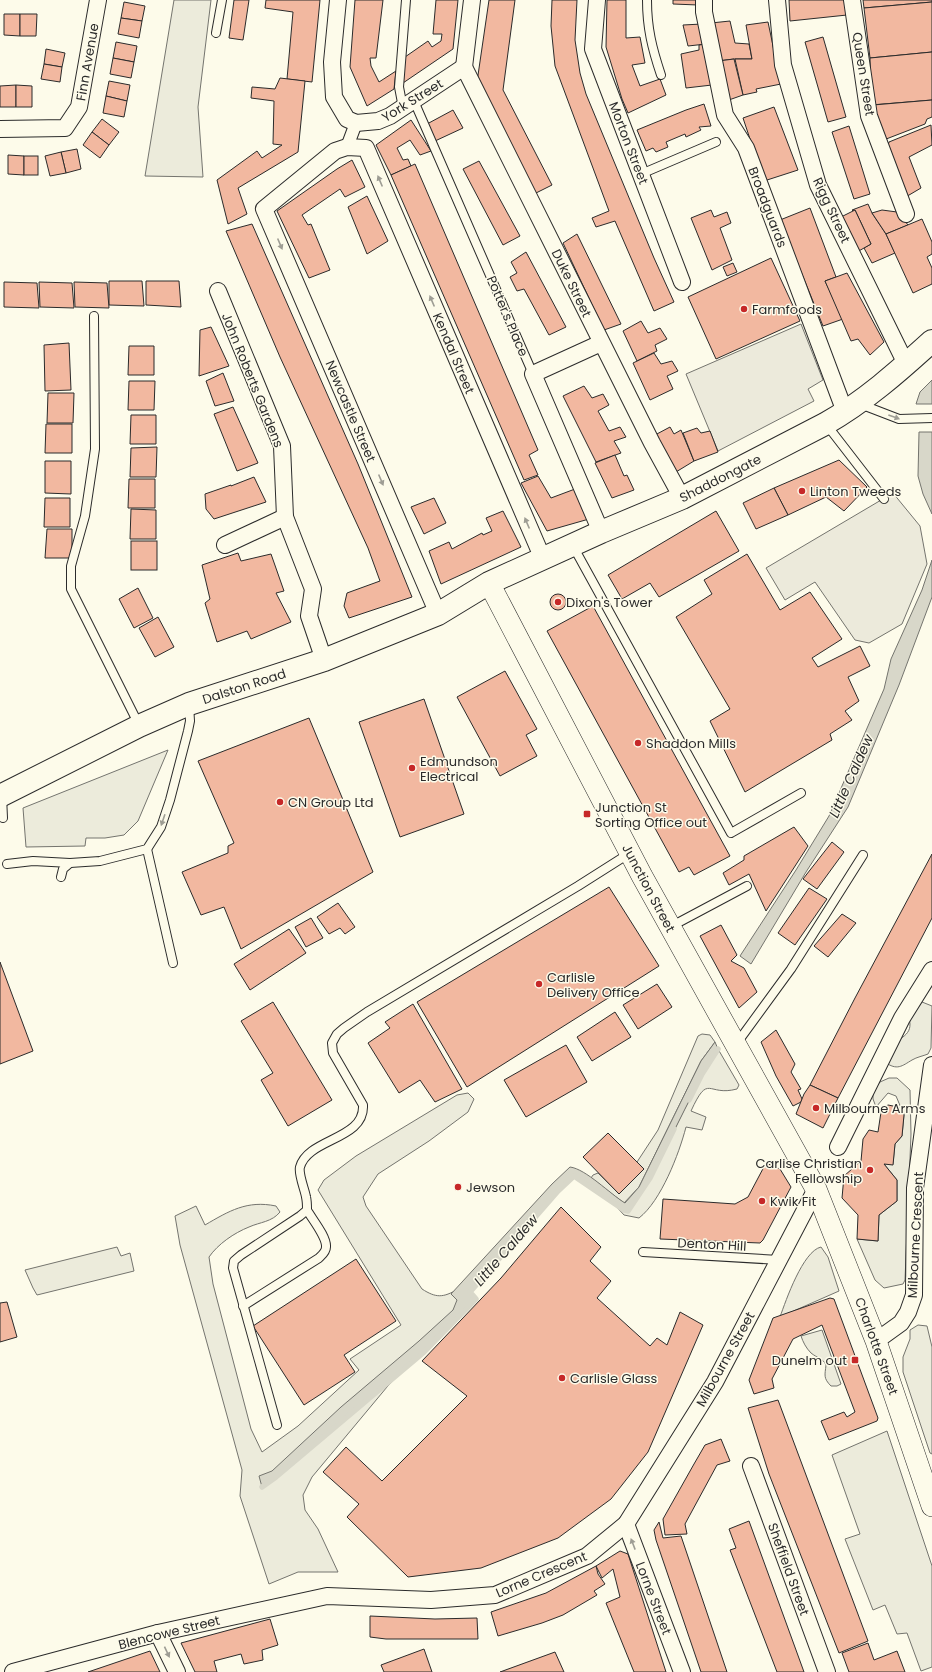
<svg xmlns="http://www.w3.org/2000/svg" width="932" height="1672" font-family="Poppins,sans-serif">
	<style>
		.green { fill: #ecebdb; stroke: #74746e }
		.parking { fill: #eceadb; stroke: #74746e }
		.water { fill: #d8d7c9; stroke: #74746e }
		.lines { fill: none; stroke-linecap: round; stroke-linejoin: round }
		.stream { stroke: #d8d7c9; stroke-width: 5.5 }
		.building { fill: #f2b8a0; stroke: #2b2b2b }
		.service-casing { stroke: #2b2b2b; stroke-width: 10 }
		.pedestrian-casing { stroke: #2b2b2b; stroke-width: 14 }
		.minor-casing { stroke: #2b2b2b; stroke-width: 18 }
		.tertiary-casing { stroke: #2b2b2b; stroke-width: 22 }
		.secondary-casing { stroke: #2b2b2b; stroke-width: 24 }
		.service { stroke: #fdfbea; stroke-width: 8 }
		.pedestrian { stroke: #fdfbea; stroke-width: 12 }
		.minor { stroke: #fdfbea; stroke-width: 16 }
		.tertiary { stroke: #fdfbea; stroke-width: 21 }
		.secondary { stroke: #fdfbea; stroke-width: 22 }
		.oneway { fill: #9e9d94 }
		.poi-dot { fill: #c62828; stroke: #fdfbea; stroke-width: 1.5 }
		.labels { text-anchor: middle; stroke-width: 3; stroke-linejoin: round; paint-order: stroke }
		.street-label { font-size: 13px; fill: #2b2b2b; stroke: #fdfbea }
		.poi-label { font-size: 13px; fill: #2b2b2b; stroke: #fdfbea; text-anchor: start }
		.water-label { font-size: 14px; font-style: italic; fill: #2b2b2b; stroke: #fdfbea }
	</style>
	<rect width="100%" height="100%" fill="#fdfbea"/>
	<g class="green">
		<path d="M174 0H211L198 107 203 177 145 176Z"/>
		<path d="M168 750 138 821 124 835 105 838H86L85 846 26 847 23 808Z"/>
		<path d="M922 1002 932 1006 931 1048 928 1054C923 1056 917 1057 912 1060 902 1066 897 1071 885 1062 886 1058 887 1051 890 1047 899 1037 914 1036 909 1018Z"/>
		<path d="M702 1034 710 1035 715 1042 701 1061 639 1187 624 1203 591 1178 593 1175 598 1173 619 1194 644 1169 637 1162 658 1130 698 1036Z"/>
		<path d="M718 1049 739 1085 737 1089C707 1097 709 1072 691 1111L706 1117 702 1130 686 1127C679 1154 661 1201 639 1218L624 1215 615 1205 624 1210 650 1178 702 1074Z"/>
		<path d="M889 1078H897L910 1090 911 1134 905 1280 903 1284 884 1288 875 1280 857 1239 878 1241 879 1215 897 1201V1180L884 1164H893L895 1144 902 1136 904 1115 896 1096 888 1093 876 1107 873 1099V1090L880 1082Z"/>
		<path d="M468 1093 474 1099 468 1112 429 1141 378 1174 363 1197 366 1206 422 1289C436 1298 443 1298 458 1289V1303L446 1323 387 1387 312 1477 303 1495 305 1510 318 1529 338 1572H298L269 1584 240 1496 242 1470 180 1245 175 1216 196 1206 205 1225C229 1211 247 1200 276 1206L280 1212C272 1222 260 1222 249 1227 234 1233 218 1244 209 1257L213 1284 251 1429 262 1452 298 1426 359 1370 350 1359 401 1325 318 1190 324 1180 356 1156 457 1095Z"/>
		<path d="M117 1247 121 1256 130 1253 134 1271 37 1295 33 1288 25 1270Z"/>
		<path d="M821 1247 828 1257 839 1291 780 1317C786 1300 803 1251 821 1247Z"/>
		<path d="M918 1325 927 1326 932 1347V1454L930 1453 903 1372V1357L910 1339V1330Z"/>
		<path d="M822 1330 841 1384 837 1386H831C823 1378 825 1375 826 1365 823 1358 817 1358 811 1353 806 1348 803 1342 801 1336Z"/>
		<path d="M887 1431 932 1566V1667L921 1671 907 1633 897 1634 885 1605 873 1610 845 1539 860 1534 832 1455Z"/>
	</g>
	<g class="parking">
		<path d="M801 324 823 380 808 389 814 401 718 451 686 374Z"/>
		<path d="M893 493 920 526 927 564 902 624 869 643 855 640 815 582 785 600 766 568Z"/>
	</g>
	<g class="water">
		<path d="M932 380V404H916L920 392Z"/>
		<path d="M919 432H932V514L923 494 918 476Z"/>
		<path d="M932 560V597L899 685 848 807 806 872 751 964 740 956 796 870 829 816 884 689 891 659 922 590Z"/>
		<path d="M715 1042 718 1049C685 1101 664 1161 628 1211L624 1210 574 1176 558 1191 470 1292 476 1299 423 1353 276 1477 262 1487 259 1476 272 1471 341 1407 419 1341 453 1310 457 1300 451 1294 552 1184 570 1167C586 1169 610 1194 625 1203L639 1187 701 1061Z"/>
	</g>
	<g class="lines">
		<g class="stream">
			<path d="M689 1100 702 1074 718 1049"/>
			<path d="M262 1487 276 1477 423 1353 476 1299 470 1292 558 1191 574 1176 624 1210 628 1211 650 1178 674 1129"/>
		</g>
	</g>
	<g class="building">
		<path d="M234 0H249L243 40 229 38Z"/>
		<path d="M266 0H320L312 82 287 79 293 12 265 8Z"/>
		<path d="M355 0H383L376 58H370L371 66 379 82 396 71 394 89 367 106 350 67Z"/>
		<path d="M436 0H458L453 49 403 83 405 57 428 41 432 47 441 41 442 34H433Z"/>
		<path d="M489 0H515L503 90 552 185 534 194 477 82Z"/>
		<path d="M552 0H577L575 40 580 73 586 94 654 258 674 302 654 311 615 221 596 227 592 218 609 211 555 66 551 26Z"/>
		<path d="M607 0H626V38L640 37 645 63 632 65 640 86 660 79 666 95 628 113 622 99 606 47Z"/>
		<path d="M673 0H697L698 5 673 4Z"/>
		<path d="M789 0H846L847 15 790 21Z"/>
		<path d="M863 0H932V2L864 8Z"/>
		<path d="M124 2 145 6 142 21 121 18Z"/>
		<path d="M932 2V52L870 58 864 8Z"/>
		<path d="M4 14H20V36L4 35Z"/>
		<path d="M20 14H37L36 36H20Z"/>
		<path d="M121 18 142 21 139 38 118 34Z"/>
		<path d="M730 21 735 43 749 44 752 59H734L718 61 711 23Z"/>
		<path d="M768 22 781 84 756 89 757 92 743 95 735 59H752L746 25Z"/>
		<path d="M702 24 706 44 688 46 683 25Z"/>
		<path d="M823 37 846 117 828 122 805 42Z"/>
		<path d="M116 42 137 46 134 62 113 58Z"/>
		<path d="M706 44 712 85 686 88 681 54 699 50V45Z"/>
		<path d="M46 49 65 53 62 67 44 64Z"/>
		<path d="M932 52V100L871 105 870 58Z"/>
		<path d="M113 58 134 62 131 78 110 74Z"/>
		<path d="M734 59 743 95 726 101 718 61Z"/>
		<path d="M44 64 62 67 60 82 41 79Z"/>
		<path d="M280 78 305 81 298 152 238 188 247 214 228 224 217 180 257 151 262 158 282 145 273 144 274 101 251 98 252 87 275 89Z"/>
		<path d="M109 81 130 85 127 101 106 96Z"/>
		<path d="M16 85V107H0V86Z"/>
		<path d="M16 85 32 86V107H16Z"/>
		<path d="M106 96 127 101 124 117 103 113Z"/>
		<path d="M932 100V117L927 119 925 124 881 141 873 105Z"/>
		<path d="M704 104 711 126 699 127 701 130 686 137 685 134 666 142 668 147 656 152 653 148 646 151 637 130 686 110Z"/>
		<path d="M774 107 798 170 764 181 743 118Z"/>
		<path d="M453 110 463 128 435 141 427 124Z"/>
		<path d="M102 119 119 132 109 145 92 132Z"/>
		<path d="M411 120 431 151 420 155 410 140 397 148 403 160 408 159 411 166 391 175 376 145Z"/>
		<path d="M931 125 932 145 909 157 921 188 904 198 887 149 889 142Z"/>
		<path d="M849 126 870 194 854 199 832 132Z"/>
		<path d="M92 132 109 145 100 158 83 145Z"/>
		<path d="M77 149 81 169 66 173 61 152Z"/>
		<path d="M61 152 66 173 50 176 45 156Z"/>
		<path d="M8 155 24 156V175L8 174Z"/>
		<rect x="24" y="156" width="14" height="19"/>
		<path d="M352 160 365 187 345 197 340 189 302 215 308 225 311 224 330 270 309 278 277 211 337 169Z"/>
		<path d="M479 161 520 236 503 245 463 169Z"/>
		<path d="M415 164 538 450 529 455 538 475 524 480 391 175Z"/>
		<path d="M367 196 388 241 367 254 348 207Z"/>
		<path d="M868 204 872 213 886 234 895 253 872 263 864 248 871 244 855 210 853 211 852 210Z"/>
		<path d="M810 208 836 277 825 281 843 319 823 326 780 220Z"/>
		<path d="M711 210 714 217 727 212 731 223 720 228 732 260 712 270 691 218Z"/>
		<path d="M855 210 871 244 857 252 841 217Z"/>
		<path d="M882 210 897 212 901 216 908 225 886 234 872 213Z"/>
		<path d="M922 219 932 242V254L927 257 932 268V284L913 293 886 234Z"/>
		<path d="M252 224 358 464 412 597 349 618 344 606 347 593 380 581 368 548 280 357 226 231Z"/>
		<path d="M577 234 621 324 604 330 563 243Z"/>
		<path d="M526 252 566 327 549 335 524 289 517 291 510 277 517 273 511 262Z"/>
		<path d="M771 258 800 321 716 359 688 297Z"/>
		<path d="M733 263 737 272 727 276 723 267Z"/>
		<path d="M847 273 884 342 870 355 858 339 851 341 825 281Z"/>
		<path d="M109 281H142L144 306 109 305Z"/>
		<path d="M146 281H179L181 307 146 305Z"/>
		<path d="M4 282 37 283 39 308 4 307Z"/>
		<path d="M39 282 72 283 74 308 40 307Z"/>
		<path d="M74 282 107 283 109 308 75 307Z"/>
		<path d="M641 321 648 333 660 328 667 339 655 345 657 351 637 361 623 331Z"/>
		<path d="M211 327 229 366 199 376 200 330Z"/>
		<path d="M69 343 71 390 45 391 44 345Z"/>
		<path d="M129 346H154V375H128Z"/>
		<path d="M654 353 661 364 672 361 678 371 667 376 673 389 650 400 633 363Z"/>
		<path d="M223 373 234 401 215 406 206 381Z"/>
		<path d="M129 381H155L154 410H128Z"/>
		<path d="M584 386 592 398 603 394 609 405 598 411 609 431 620 427 626 437 614 441 621 453 596 462 563 396Z"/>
		<path d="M48 393H74L73 423H47Z"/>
		<path d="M233 407 258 463 237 471 214 414Z"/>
		<path d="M131 415H156V444H130Z"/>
		<path d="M46 424H72V453H45Z"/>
		<path d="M670 427 674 434 681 430 694 461 671 475 655 435Z"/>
		<path d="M697 428 701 433 710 431 718 452 694 461 683 433Z"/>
		<path d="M157 447 156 477H130L131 448Z"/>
		<path d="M615 455 624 476 627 475 634 490 612 498 595 463Z"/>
		<path d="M839 460 867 487 844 511 826 497 788 515 774 488Z"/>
		<path d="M45 461H71V494L45 493Z"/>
		<path d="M538 476 551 498 575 489 589 519 547 531 521 483Z"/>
		<path d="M254 477 266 502 214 519 206 509 205 494 231 485V486Z"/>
		<path d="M129 479H155V508H128Z"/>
		<path d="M774 488 788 515 756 529 743 503Z"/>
		<path d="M45 498H70V527H44Z"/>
		<path d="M434 498 446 523 424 534 411 507Z"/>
		<path d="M131 509 156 510V539H130Z"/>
		<path d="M503 511 521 547 441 584 429 551 449 542 452 549 482 533 483 535 492 531 486 518Z"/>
		<path d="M716 511 739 551 659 597 650 583 622 599 608 575Z"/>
		<path d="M47 529H72V558H45Z"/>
		<rect x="131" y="541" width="26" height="29"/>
		<path d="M238 553 241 561 271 554 284 591 276 593 291 622 251 639 247 631 217 642 205 603 210 599 202 565Z"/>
		<path d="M747 554 780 610 810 592 842 639 812 658 818 667 860 646 870 666 848 677 859 701 845 711 852 720 830 734 832 740 745 792 710 721 730 709 676 617 712 594 704 580Z"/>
		<path d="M138 588 153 618 134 628 119 599Z"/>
		<circle cx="558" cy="602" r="8"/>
		<path d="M593 606 730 856 694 875 689 867 679 872 547 631Z"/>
		<path d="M158 617 174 647 155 657 139 628Z"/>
		<path d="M505 671 537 729 526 735 537 756 500 776 457 697Z"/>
		<path d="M424 699 464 814 400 837 359 722Z"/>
		<path d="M309 718 373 872 241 949 224 907 201 915 182 872 228 853V846L234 843 198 761Z"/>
		<path d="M794 827 808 846 766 911 749 874 729 885 723 873 744 860V856Z"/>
		<path d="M832 842 844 852 817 889 803 879Z"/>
		<path d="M932 854V918L838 1098 810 1085 855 998Z"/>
		<path d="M609 887 659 966 467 1087 417 1002Z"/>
		<path d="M809 888 827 899 795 945 778 933Z"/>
		<path d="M338 903 355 927 345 934 340 928 329 934 317 917Z"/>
		<path d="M842 914 856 923 828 957 814 946Z"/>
		<path d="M311 918 323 938 306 947 295 927Z"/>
		<path d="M721 925 737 955 731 961 744 968 757 992 739 1008 700 936Z"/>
		<path d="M289 929 306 953 250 990 234 964Z"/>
		<path d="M0 962 33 1051 0 1064Z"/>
		<path d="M657 984 672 1007 638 1029 623 1005Z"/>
		<path d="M273 1002 332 1100 288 1126 261 1080 273 1073 241 1021Z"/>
		<path d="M413 1004 462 1089 435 1102 420 1080 399 1093 368 1043 390 1028 385 1022Z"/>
		<path d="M615 1012 631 1037 592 1061 577 1037Z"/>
		<path d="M776 1030 795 1064 791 1072 801 1089 798 1090 802 1099 801 1102 793 1106 776 1076 761 1042Z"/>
		<path d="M566 1045 587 1082 526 1117 504 1080Z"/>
		<path d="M810 1085 838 1098 823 1128 796 1114 804 1094Z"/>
		<path d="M888 1105 898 1107 903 1111 904 1115 902 1136 895 1144 893 1165 884 1164 897 1180V1201L879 1215 878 1241 857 1239 858 1215 842 1198 844 1176 861 1161 863 1139 869 1130 878 1132 881 1112 883 1108Z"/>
		<path d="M608 1133 644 1169 619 1194 583 1157Z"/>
		<path d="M766 1163 780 1169 791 1187 763 1240 760 1243 660 1239 663 1199 735 1204 748 1197Z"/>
		<path d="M561 1207 601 1247 590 1261 611 1281 597 1298 650 1346 657 1338 667 1345 680 1312 703 1325 648 1452 611 1499 558 1538 481 1568 408 1577 347 1517 359 1504 323 1472 346 1447 382 1481 467 1396 422 1361 501 1278Z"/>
		<path d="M356 1259 396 1321 344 1355 355 1372 304 1405 253 1326Z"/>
		<path d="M830 1298 834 1299 878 1418 877 1421 829 1440 821 1421 844 1412 847 1417 855 1412 822 1325 793 1339 772 1379 774 1388 754 1394 749 1380 773 1318Z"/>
		<path d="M7 1302 17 1337 0 1342V1303Z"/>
		<path d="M778 1400 868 1641 839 1653 769 1474 748 1408Z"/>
		<path d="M721 1439 730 1461 717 1465 685 1524 687 1534 665 1535 663 1519 694 1464 705 1445Z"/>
		<path d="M749 1521 757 1543 804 1672H777L730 1550 736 1548 729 1529Z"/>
		<path d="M659 1522 663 1538 681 1536 727 1672H701L656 1540 654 1530Z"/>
		<path d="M620 1551 628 1554 666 1672H634L606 1603 620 1597 613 1569 602 1578 596 1566Z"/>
		<path d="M596 1566 598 1574 605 1584 594 1591 597 1595 563 1615 542 1623 498 1636 491 1612 546 1593Z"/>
		<path d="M370 1616 435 1619 477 1618 478 1639H386L370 1637Z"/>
		<path d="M270 1619 278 1645 262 1650 263 1660 244 1664 241 1654 214 1661 217 1672H195L181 1643Z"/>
		<path d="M868 1643 874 1660 897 1651 905 1672H849L842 1653Z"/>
		<path d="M424 1649 432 1672H384L381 1665Z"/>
		<path d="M150 1651 160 1672H88Z"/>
		<path d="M555 1652 564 1672H500Z"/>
	</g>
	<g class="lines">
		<g class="service-casing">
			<g id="service">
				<path d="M647 0C647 28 652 48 661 75"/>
				<path d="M216 33 222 0"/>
				<path d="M414 101 533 374"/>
				<path d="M403 108 399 87 406 0"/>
				<path d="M641 174 716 142"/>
				<path d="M94 316 95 449 85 516 71 566V589L139 725"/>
				<path d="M860 404 899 419 932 418"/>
				<path d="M826 424 884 499"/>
				<path d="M573 546 731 833 801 793"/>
				<path d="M2 796 3 818"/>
				<path d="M147 849 173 963"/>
				<path d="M7 864 33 861 70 863"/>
				<path d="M61 877 63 869 70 863 100 861 147 849 161 827 170 800 188 731 190 721 189 705"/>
				<path d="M670 927 747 886"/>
				<path d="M737 1043 791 969 863 855"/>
				<path d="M643 1252 779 1260"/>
				<path d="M243 1306 319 1258C322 1255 326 1252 326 1247 327 1237 312 1219 307 1210"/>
				<path d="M277 1425 233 1268 234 1261 241 1255 300 1216 307 1210C307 1206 307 1201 306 1197 305 1190 298 1174 300 1167 308 1138 365 1140 363 1105L333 1053 332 1043 337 1034 344 1028 367 1012 578 886 630 853"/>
			</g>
		</g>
		<g class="pedestrian-casing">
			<path id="pedestrian" d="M347 147 356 123"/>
		</g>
		<g class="minor-casing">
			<g id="minor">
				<path d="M338 0 332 62 334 97 347 119 356 123 378 121 390 116 464 67"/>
				<path d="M597 0 593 49 682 282"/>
				<path d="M704 0V12L725 115 746 148 845 412"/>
				<path d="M777 0 783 65 818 185 906 364"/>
				<path d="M852 0 869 116 906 214"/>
				<path d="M464 67 652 443 682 498"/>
				<path d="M464 67 472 0"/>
				<path d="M0 129 65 128 79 107 98 0"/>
				<path d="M218 291 282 446 285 517 313 589 309 616 324 660"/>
				<path d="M601 532 533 374 601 343"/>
				<path d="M225 545 285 517"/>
				<path d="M438 614 264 209 335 151 347 147 366 148 543 559"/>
				<path d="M838 1147 902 1018 932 970"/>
				<path d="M876 1341 901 1323 908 1312 914 1295 915 1188 932 1065"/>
				<path d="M751 1466 827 1672"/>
				<path d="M626 1524 682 1672"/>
				<path d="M158 1633 177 1672"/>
				<path d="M13 1672 158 1633 327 1596 431 1600 495 1595 587 1556 626 1524 715 1382 816 1189"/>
			</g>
		</g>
		<g class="tertiary-casing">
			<path id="tertiary" d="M489 583 642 876 816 1189 876 1341 932 1506"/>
		</g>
		<g class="secondary-casing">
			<path id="secondary" d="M0 796 139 726 189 704 324 660 438 614 489 583 601 532 682 498 825 424C864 402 899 371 932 341"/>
		</g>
		<use href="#service" class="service"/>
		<use href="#pedestrian" class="pedestrian"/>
		<use href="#minor" class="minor"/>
		<use href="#tertiary" class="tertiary"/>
		<use href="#secondary" class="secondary"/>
	</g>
	<defs><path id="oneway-solid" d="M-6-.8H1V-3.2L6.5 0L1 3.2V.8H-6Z"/></defs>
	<g class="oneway">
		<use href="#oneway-solid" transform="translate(380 181) rotate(-113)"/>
		<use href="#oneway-solid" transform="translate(280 244) rotate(67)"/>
		<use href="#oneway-solid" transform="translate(432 301) rotate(-113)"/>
		<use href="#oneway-solid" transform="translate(894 417) rotate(20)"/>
		<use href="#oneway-solid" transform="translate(381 480) rotate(67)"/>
		<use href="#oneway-solid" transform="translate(527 523) rotate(-113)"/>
		<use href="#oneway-solid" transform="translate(163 820) rotate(109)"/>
		<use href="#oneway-solid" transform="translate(633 1544) rotate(-111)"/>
		<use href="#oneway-solid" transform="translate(167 1652) rotate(65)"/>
	</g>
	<g class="poi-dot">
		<circle cx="744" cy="309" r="4"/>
		<circle cx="802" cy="491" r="4"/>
		<circle cx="558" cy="602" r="4"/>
		<circle cx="638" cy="743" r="4"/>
		<circle cx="412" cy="768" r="4"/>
		<circle cx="280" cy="802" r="4"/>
		<rect x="583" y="810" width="8" height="8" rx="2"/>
		<circle cx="539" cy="984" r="4"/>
		<circle cx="816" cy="1108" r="4"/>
		<circle cx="870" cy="1170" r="4"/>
		<circle cx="458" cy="1187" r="4"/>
		<circle cx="762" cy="1201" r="4"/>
		<rect x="851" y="1356" width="8" height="8" rx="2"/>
		<circle cx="562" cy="1378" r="4"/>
	</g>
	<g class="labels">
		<g class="street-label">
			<text transform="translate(87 62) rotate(-80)" y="5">Finn Avenue</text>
			<text transform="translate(864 74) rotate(81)" y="5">Queen Street</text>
			<text transform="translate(412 100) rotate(-32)" y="5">York Street</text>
			<text transform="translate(629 143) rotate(69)" y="5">Morton Street</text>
			<text transform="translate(768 207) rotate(69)" y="5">Broadguards</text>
			<text transform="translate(832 210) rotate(65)" y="5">Rigg Street</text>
			<text transform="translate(572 283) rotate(64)" y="5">Duke Street</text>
			<text transform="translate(508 316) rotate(67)" y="5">Potter's Place</text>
			<text transform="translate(454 353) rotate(67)" y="5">Kendal Street</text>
			<text transform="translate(253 380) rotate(68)" y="5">John Roberts Gardens</text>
			<text transform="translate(351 411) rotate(67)" y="5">Newcastle Street</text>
			<text transform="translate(720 478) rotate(-27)" y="5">Shaddongate</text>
			<text transform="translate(244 686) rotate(-18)" y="5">Dalston Road</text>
			<text transform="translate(649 888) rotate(62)" y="5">Junction Street</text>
			<text transform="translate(915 1235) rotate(-87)" y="5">Milbourne Crescent</text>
			<text transform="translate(712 1244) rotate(3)" y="5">Denton Hill</text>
			<text transform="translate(877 1346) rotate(70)" y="5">Charlotte Street</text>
			<text transform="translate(725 1359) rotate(-61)" y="5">Milbourne Street</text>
			<text transform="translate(789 1569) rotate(70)" y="5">Sheffield Street</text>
			<text transform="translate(541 1574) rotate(-23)" y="5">Lorne Crescent</text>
			<text transform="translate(654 1598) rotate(69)" y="5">Lorne Street</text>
			<text transform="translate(169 1632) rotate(-14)" y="5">Blencowe Street</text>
		</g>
		<g class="poi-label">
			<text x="752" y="314">Farmfoods</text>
			<text x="810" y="496">Linton Tweeds</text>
			<text x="566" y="607">Dixon's Tower</text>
			<text x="646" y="748">Shaddon Mills</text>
			<text x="420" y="766">Edmundson<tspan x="420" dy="15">Electrical</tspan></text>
			<text x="288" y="807">CN Group Ltd</text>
			<text x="595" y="812">Junction St<tspan x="595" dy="15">Sorting Office out</tspan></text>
			<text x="547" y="982">Carlisle<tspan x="547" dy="15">Delivery Office</tspan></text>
			<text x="824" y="1113">Milbourne Arms</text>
			<text x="862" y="1168" text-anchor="end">Carlise Christian<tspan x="862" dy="15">Fellowship</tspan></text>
			<text x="466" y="1192">Jewson</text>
			<text x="770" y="1206">Kwik Fit</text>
			<text x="847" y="1365" text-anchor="end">Dunelm out</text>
			<text x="570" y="1383">Carlisle Glass</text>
		</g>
		<g class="water-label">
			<text transform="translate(851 776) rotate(-66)" y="5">Little Caldew</text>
			<text transform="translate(506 1250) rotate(-49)" y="5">Little Caldew</text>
		</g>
	</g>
</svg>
